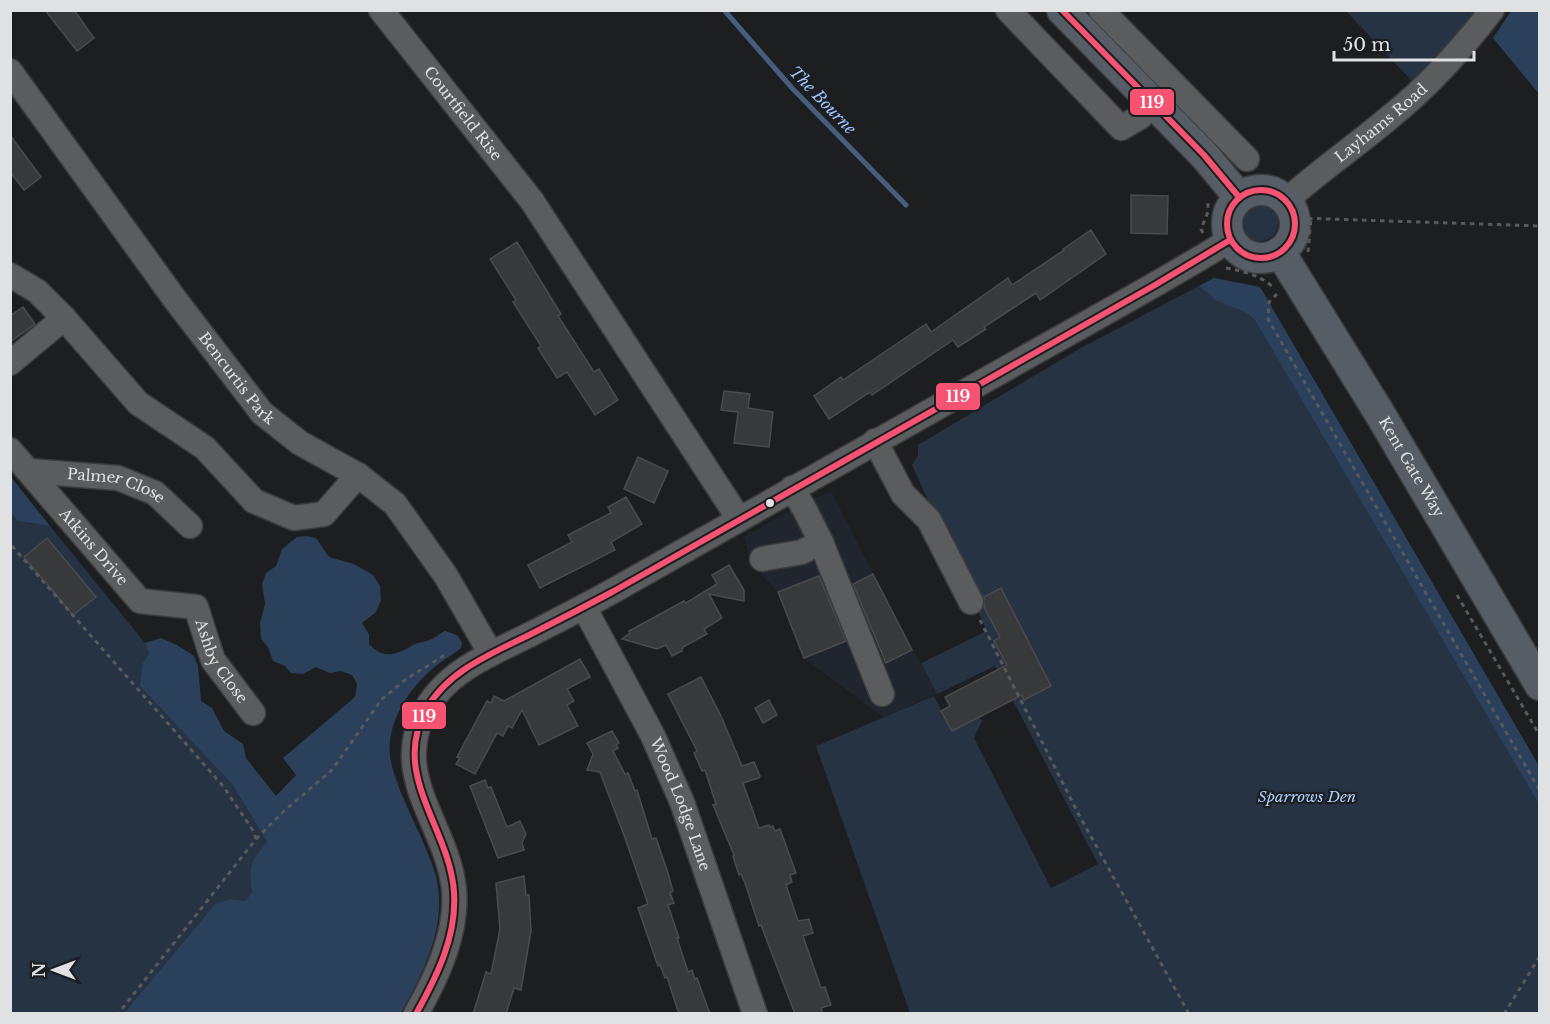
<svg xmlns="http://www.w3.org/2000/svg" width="1550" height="1024" font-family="'Libre Baskerville',serif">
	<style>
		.built { fill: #21262e }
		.green { fill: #263343 }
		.forest { fill: #2b405b }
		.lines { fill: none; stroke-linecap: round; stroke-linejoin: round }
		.stream { stroke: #465d7b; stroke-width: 5 }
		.building { fill: #38393b; stroke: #4a4b4d; stroke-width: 1.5 }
		.minor-casing { stroke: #3a3b3d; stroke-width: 27 }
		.major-casing { stroke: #3a3b3d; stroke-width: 33 }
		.path { stroke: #58595a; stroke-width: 3; stroke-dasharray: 4.5 4.5; stroke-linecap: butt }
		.minor { stroke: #5b5c5e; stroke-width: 24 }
		.major { stroke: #575d64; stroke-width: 30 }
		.bus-1-casing { stroke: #1b1e21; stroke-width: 10 }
		.bus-1 { stroke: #f65372; stroke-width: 6 }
		.bus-dot { fill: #e0e1e3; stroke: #1b1e21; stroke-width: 2 }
		.labels { text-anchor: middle; stroke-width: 4.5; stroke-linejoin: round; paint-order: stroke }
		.street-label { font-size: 15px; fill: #e0e1e3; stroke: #1b1e21 }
		.park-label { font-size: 15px; font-style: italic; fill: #aed0fc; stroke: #1b1e21 }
		.water-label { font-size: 16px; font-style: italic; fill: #9dc7fe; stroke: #1b1e21 }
		.line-badge { stroke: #1b1e21; stroke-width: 2 }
		.badge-label { font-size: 16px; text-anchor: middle; font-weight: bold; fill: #fff }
	</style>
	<rect width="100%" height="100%" fill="#1c1e20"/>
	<path class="built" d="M831 491 912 650 921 663 937 694 883 717 804 658 778 592 762 575 748 552 746 540 744 537 795 508Z"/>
	<g class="green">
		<path d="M1346 11H1477L1413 82Z"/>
		<circle cx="1260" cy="223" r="18"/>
		<path d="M1214 278 1260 287 1539 766V1013H910L816 746 934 696 952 731 979 717 982 721 974 738 1051 888 1098 864 995 666 937 694 921 663 987 631 912 465 918 455V445L1079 349Z"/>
		<path d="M11 512 17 521 50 526 145 643 149 654 204 753 232 784 267 842C251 862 248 868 252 894L245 901 230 899 215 904 124 1013H11Z"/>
	</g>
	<g class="forest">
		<path d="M1511 11H1539V94L1493 38Z"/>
		<path d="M1214 278 1260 287 1539 766V804L1255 320 1247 313 1216 300 1199 286Z"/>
		<path d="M11 477 50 526 17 521 11 512Z"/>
		<path d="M307 536 316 538 329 557 354 564 373 575 380 586 381 600 376 612 362 623 369 634V644C384 660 397 655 413 645 419 642 426 642 432 639 437 636 440 633 445 631L457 635 462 642 461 648C451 656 438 663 429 672 406 693 387 724 390 756 393 779 411 815 421 837 429 857 439 876 439 898 441 939 420 978 401 1013H124L215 904 230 899 245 901 252 893C248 866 250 863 267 842L232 784 140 686 143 663 149 654 145 643 161 638 177 645 194 656 198 666 201 701 212 708 224 731 243 744 246 758 276 796 296 775 283 758 355 697 357 684 352 675 341 671 330 673 316 667 303 674 291 673 285 666 273 661 268 647 261 639 260 623 265 604 262 584 266 573 276 566 282 549 297 537Z"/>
	</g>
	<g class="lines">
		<path class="stream" d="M724 10 792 88 906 205"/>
	</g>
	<g class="building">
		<path d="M45 10H74L94 38 77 51Z"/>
		<path d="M10 135 41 177 24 190 10 172Z"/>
		<path d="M1131 195 1168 196 1167 234 1131 233Z"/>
		<path d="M1091 230 1106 254 1040 300 1036 293 984 327 986 329 958 347 953 340 872 395 870 392 829 419 814 396 841 377 843 380 926 324 931 332 1008 278 1012 285 1064 250 1063 249Z"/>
		<path d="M517 242 561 314 558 316 594 372 599 369 618 400 595 415 567 372 557 378 538 348 541 346 513 302 516 300 490 259Z"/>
		<path d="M23 307 35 324 10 342V316Z"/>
		<path d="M724 391 750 394 748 408 773 412 769 447 734 443 738 412 721 410Z"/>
		<path d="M638 457 668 471 654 503 624 489Z"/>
		<path d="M626 497 642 524 611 542 615 550 540 588 528 565 572 542 568 535 611 513 608 507Z"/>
		<path d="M47 538 96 597 73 615 24 557Z"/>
		<path d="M729 565 744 590V601L709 594 722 618 704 629 707 634 683 647 682 651 672 656 666 645 657 649 622 639 630 633 629 631 684 601 686 603 717 584 712 575Z"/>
		<path d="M873 574 912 650 886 663 853 584Z"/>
		<path d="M819 576 846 641 804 658 778 592Z"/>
		<path d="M1001 588 1051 686 1024 700 1022 695 952 731 941 711 950 706 945 697 1007 665 994 641 1000 637 984 607V597Z"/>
		<path d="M580 659 590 677 567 689 574 701 567 705 578 726 539 745 522 710 512 728 508 726 503 736 497 733 475 774 456 764 460 758 457 757 487 701 491 703 494 696 504 701Z"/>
		<path d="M701 677 721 716 742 766 754 762 760 776 759 778 743 783 759 828 769 825 770 827 773 826 775 831 780 829 796 873 790 875 792 882 786 885 798 921 809 919 813 933 803 936 821 988 825 987 831 1005 821 1008 823 1014H795L761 925 759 926 745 883 741 874 739 875 733 856 734 855 713 805 716 804 705 770 702 771 694 753 697 751 668 694Z"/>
		<path d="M769 700 777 715 763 723 755 708Z"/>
		<path d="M612 731 619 743 616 745 618 748 613 751 625 774 628 773 635 791 637 790 652 839 656 838 668 873 673 891 670 893 674 903 668 905 679 938H677L688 972 692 970 695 979 697 978 710 1014H679L667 977 665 978 660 965 658 966 638 908 648 904 625 838 600 772 587 770 593 754 587 743Z"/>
		<path d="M485 780 488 788 491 787 507 827 520 821 526 834 522 843 524 850 498 858 470 786Z"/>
		<path d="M524 876 526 895H529L531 931 521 990 514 988 506 1014H473L486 972 491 974 500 929 496 883Z"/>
	</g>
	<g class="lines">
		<g class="minor-casing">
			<g id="minor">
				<path id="s1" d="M381 10 532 201 739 519"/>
				<path d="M1008 10 1121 128 1140 117 1154 104"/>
				<path d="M1101 10 1247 159"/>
				<path id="s2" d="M10 71 174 298 262 413 300 443 358 475 395 504 446 576 491 654"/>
				<path id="s3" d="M1286 201C1319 171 1356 146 1390 117 1429 86 1462 49 1492 10"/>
				<path d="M10 275 37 291 64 318 138 403 205 448 254 501 294 518 324 514 358 475"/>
				<path d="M10 363 64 318"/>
				<path d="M875 441 903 494 929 520 971 602"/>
				<path id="s4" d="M10 450 140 601 196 607 213 660 253 713"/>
				<path id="s5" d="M30 471 118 478 155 493 190 526"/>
				<path d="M792 488 805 510 821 542 882 694"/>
				<path d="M762 559 802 552 821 542"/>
				<path id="s6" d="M584 607 653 736 682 802 755 1014"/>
				<path d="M416 1014C437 977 458 932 454 889 447 824 389 776 426 709 449 669 494 653 533 633 564 617 596 601 627 583 761 507 894 432 1028 356 1095 318 1164 281 1230 240"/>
			</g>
		</g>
		<g class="major-casing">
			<g id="major">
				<path d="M1062 10 1204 155 1239 197"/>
				<circle cx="1261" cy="224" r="34"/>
				<path id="s7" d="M1280 252 1380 414 1540 685"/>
			</g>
		</g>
		<g class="path">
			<path d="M1299 218 1540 226"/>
			<path d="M1203 233 1201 229 1208 212V200"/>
			<path d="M1308 252 1311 218"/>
			<path d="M1226 268C1244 271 1258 275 1272 286"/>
			<path d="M1277 294 1269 302 1268 319 1540 791"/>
			<path d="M12 546 223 786 254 832 256 839 118 1014"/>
			<path d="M1457 595 1540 736"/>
			<path d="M980 620 1078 813 1189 1014"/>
			<path d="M256 839 284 811 332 770 381 700 405 680 448 653"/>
			<path d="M1504 1014 1540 956"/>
		</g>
		<use href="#minor" class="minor"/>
		<use href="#major" class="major"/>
		<g class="bus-1-casing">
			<g id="bus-1">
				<path d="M1062 10 1204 155 1239 197"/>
				<circle cx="1261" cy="224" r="34"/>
				<path d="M416 1014C437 976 457 936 454 892 450 828 389 774 427 708 449 670 493 653 531 634 559 620 586 606 614 591 795 489 975 387 1155 285L1230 240"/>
			</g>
		</g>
		<use href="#bus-1" class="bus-1"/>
	</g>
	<circle class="bus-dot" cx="770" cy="503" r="5"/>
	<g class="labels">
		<g class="street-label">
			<text dy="5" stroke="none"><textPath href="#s1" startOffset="132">Courtfield Rise</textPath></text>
			<text dy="5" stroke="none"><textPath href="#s3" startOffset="123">Layhams Road</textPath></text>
			<text dy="5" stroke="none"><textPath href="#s2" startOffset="382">Bencurtis Park</textPath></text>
			<text dy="5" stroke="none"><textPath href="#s7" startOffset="252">Kent Gate Way</textPath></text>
			<text dy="5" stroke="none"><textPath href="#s5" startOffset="88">Palmer Close</textPath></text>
			<text dy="5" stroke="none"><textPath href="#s4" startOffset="128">Atkins Drive</textPath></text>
			<text dy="5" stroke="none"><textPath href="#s4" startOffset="316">Ashby Close</textPath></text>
			<text dy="5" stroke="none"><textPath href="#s6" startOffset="220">Wood Lodge Lane</textPath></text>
		</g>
		<g class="park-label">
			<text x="1307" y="802">Sparrows Den</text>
		</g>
		<g class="water-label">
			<text transform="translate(823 100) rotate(46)" y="6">The Bourne</text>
		</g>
	</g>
	<g class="line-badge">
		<rect x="1129" y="88" width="46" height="28" rx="6" fill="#f65372"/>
		<rect x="935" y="382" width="46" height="29" rx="6" fill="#f65372"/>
		<rect x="401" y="701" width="46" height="29" rx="6" fill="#f65372"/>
	</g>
	<g class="badge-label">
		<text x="1152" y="108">119</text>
		<text x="958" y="402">119</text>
		<text x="424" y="722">119</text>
	</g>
	<rect width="1550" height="1024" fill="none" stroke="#e0e1e3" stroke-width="24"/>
	<g transform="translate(54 970) rotate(270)" stroke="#1b1e21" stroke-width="4.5" paint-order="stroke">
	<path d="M0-4.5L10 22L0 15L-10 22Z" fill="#e0e1e3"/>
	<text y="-9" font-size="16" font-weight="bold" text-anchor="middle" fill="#e0e1e3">N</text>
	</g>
	<path d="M1334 51v9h140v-9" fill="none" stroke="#e0e1e3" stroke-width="3"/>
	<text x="1343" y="51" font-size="18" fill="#e0e1e3" stroke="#1b1e21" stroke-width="4.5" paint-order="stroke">50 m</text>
</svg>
